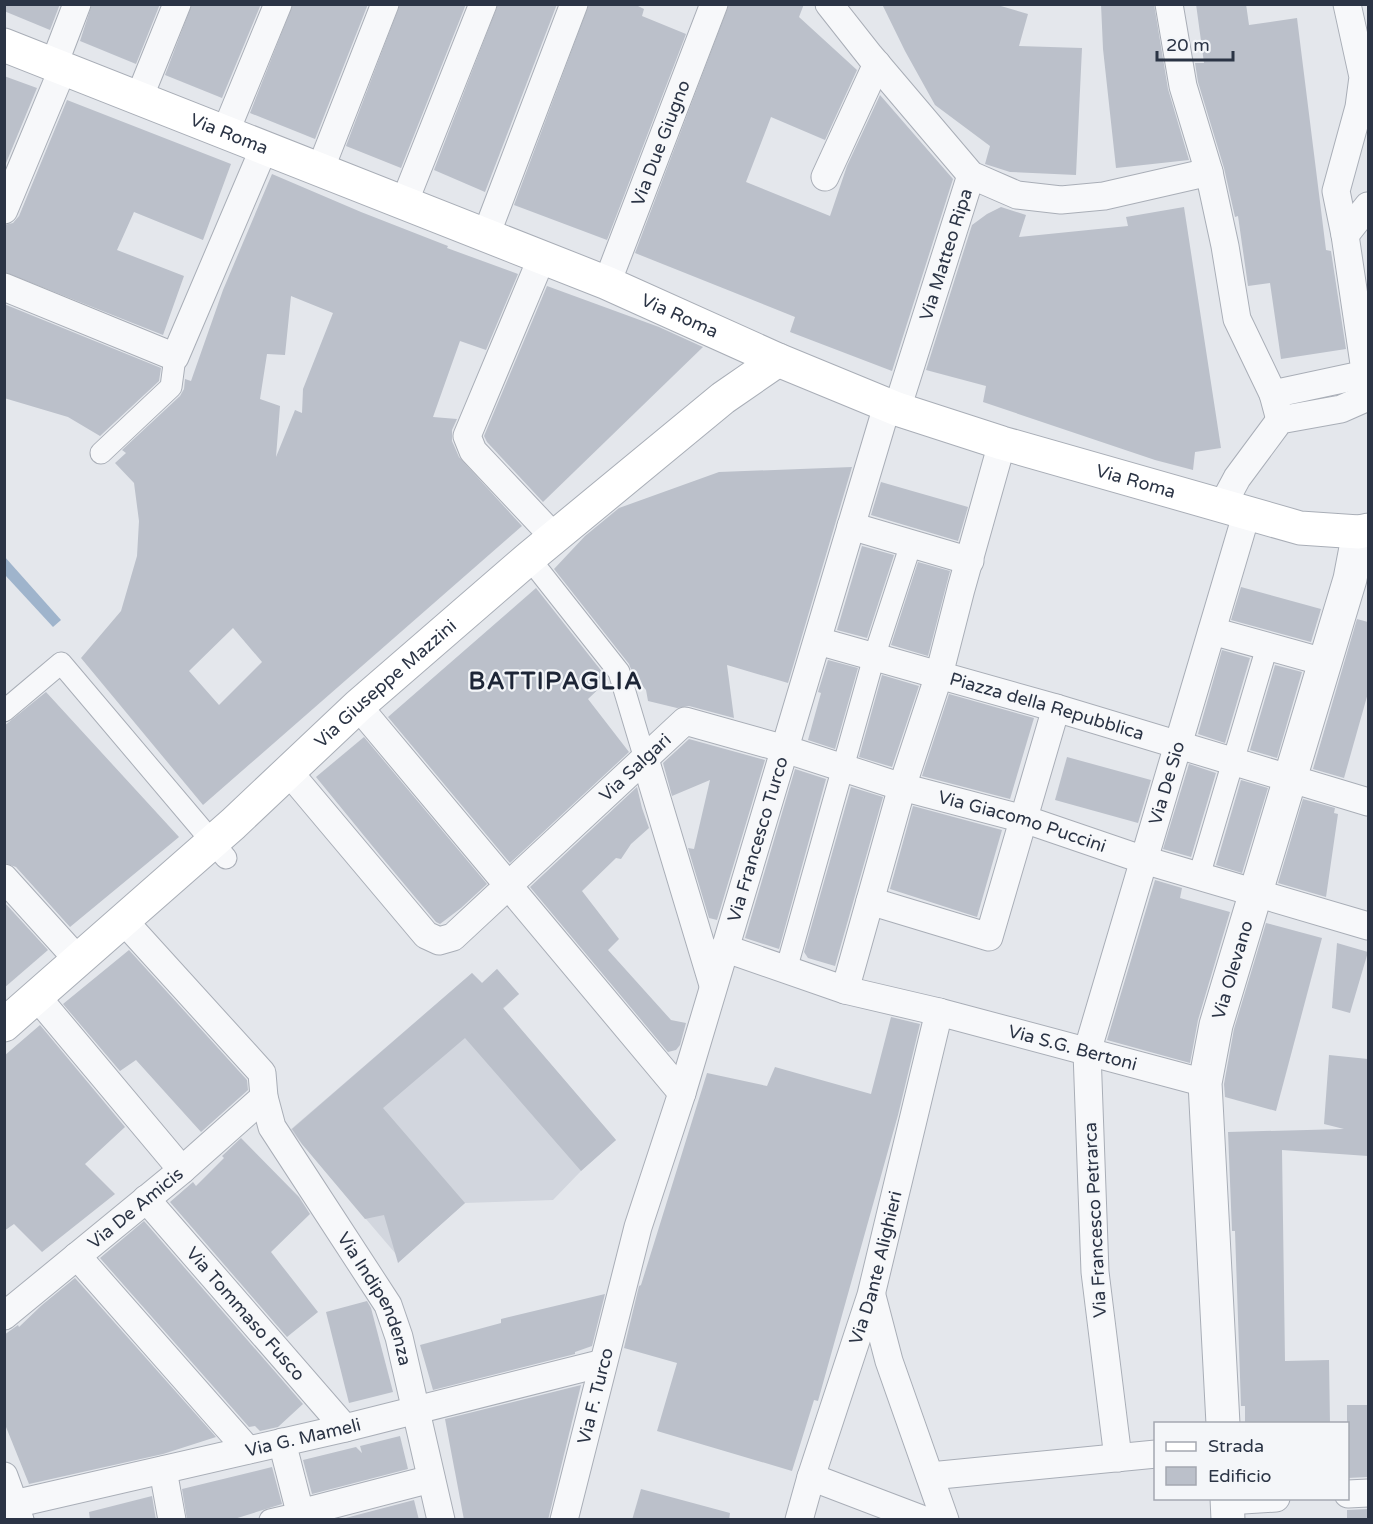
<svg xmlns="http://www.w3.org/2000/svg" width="1373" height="1524" font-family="'Varela Round',sans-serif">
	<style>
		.built { fill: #d2d6de }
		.water { fill: #9fb4cc }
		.building { fill: #bbc0ca; fill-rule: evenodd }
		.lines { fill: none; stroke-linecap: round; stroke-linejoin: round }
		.pedestrian-casing { stroke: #a9aeb7; stroke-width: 23 }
		.minor-casing { stroke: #a9aeb7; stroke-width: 29 }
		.tertiary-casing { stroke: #a9aeb7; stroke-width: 35 }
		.secondary-casing { stroke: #a9aeb7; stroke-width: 35 }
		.pedestrian { stroke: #f7f8fa; stroke-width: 21 }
		.minor { stroke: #f7f8fa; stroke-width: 27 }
		.tertiary { stroke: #f7f8fa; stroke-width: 33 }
		.secondary { stroke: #fff; stroke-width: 33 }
		.labels { text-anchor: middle; stroke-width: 4.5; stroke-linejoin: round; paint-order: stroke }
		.street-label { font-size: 18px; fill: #2b3445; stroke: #f4f6f9 }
		.district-label { font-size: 24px; font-weight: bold; letter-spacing: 1.5px; fill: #1d2536; stroke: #f4f6f9 }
	</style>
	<rect width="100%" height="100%" fill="#e4e7ec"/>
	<path class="built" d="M497 969 519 994 503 1009 616 1140 581 1171 553 1200 465 1203 401 1260 290 1130 472 973 482 983Z"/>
	<path class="water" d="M4 556 61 620 53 627 5 575Z"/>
	<g class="building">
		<path d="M4 4H60L50 30 4 11Z"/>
		<path d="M92 4H160L136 64 80 41Z"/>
		<path d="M192 4H261L222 98 165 75Z"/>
		<path d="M293 4H368L315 139 250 113Z"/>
		<path d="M400 4H466L401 168 346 146Z"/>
		<path d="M498 4H557L485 192 434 170Z"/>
		<path d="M589 4H634L644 9 642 16 686 34 607 240 514 205Z"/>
		<path d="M729 4H804L799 17 857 70 825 140 771 117 746 182 830 216 847 166 880 95 953 179 892 371 790 332 795 317 635 253Z"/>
		<path d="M882 4H994L1028 14 1019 46 1082 48 1076 175 1010 172 985 164 990 146 935 105 905 51Z"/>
		<path d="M1101 4H1154L1168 89 1189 160 1116 168 1103 49Z"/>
		<path d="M1196 4H1246L1249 25 1297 18 1326 250 1331 251 1346 349 1281 359 1270 283 1248 286 1238 216 1235 217 1224 168 1198 82 1195 63H1204Z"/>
		<path d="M4 76 37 88 4 168Z"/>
		<path d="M67 100 231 164 203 240 134 212 117 250 184 276 163 335 4 272V225L13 223 19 216Z"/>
		<path d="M272 174 361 212 448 246 447 248 518 274 486 350 460 341 433 417 457 419 452 430V441L459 457 522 526 203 805 81 658 121 611 137 556 139 521 134 483 115 463 126 453 122 450 180 396 184 389 185 379 191 381 223 290ZM291 296 333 313 303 389 302 413 295 410 276 457 280 406 260 399 267 354 285 355ZM233 628 262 662 219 705 189 671Z"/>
		<path d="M1001 207 1026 215 1019 237 1128 226 1126 217 1184 207 1221 448 1195 452 1193 470 1155 460 983 402 986 386 926 370 972 225 987 214Z"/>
		<path d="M547 286 659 327 703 347 543 502 487 442 484 436Z"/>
		<path d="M4 304 161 368 159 381 100 436 68 417 4 398Z"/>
		<path d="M852 467 788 683 727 665 734 718 689 706 677 708 648 701 646 690 633 674 629 664 554 569 585 536 619 508 719 472Z"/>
		<path d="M881 482 968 507 958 541 871 515Z"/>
		<path d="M862 546 894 555 867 638 837 630Z"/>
		<path d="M918 562 950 571 928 656 891 645Z"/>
		<path d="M1241 587 1321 609 1311 642 1231 620Z"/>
		<path d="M536 588 607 678 608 680 588 699 629 752 510 863 388 717Z"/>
		<path d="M1357 619 1368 622V693L1344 778 1313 769Z"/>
		<path d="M1222 650 1250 658 1225 743 1198 734Z"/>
		<path d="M828 660 858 668 835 749 808 740 821 693 818 692Z"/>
		<path d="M1275 665 1302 672 1277 758 1250 750Z"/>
		<path d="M882 675 919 686 892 767 859 757Z"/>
		<path d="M46 692 179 837 70 927 16 867 4 863V726Z"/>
		<path d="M949 694 1034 718 1010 799 922 776Z"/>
		<path d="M364 737 487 884 461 908 440 924 436 922 379 854 316 777Z"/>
		<path d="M689 739 765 760 717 920 709 918 688 848 694 849 710 780 672 796 663 763Z"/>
		<path d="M1067 757 1151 780 1138 823 1055 800Z"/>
		<path d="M1189 764 1216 773 1191 857 1163 849Z"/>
		<path d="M795 769 826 779 779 949 745 938Z"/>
		<path d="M1241 780 1268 788 1242 873 1216 865Z"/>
		<path d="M637 787 642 808 649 828 631 844 621 859 616 858 582 891 619 939 608 950 671 1020 686 1023 680 1045 676 1050 668 1052 530 887Z"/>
		<path d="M851 787 883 797 835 966 808 958 804 952Z"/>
		<path d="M1303 799 1335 808 1334 813 1338 814 1326 897 1278 883Z"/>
		<path d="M913 806 1002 830 977 917 890 889Z"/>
		<path d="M1155 880 1182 888 1180 898 1230 912 1198 1020 1190 1063 1107 1040Z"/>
		<path d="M4 902 48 950 4 988Z"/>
		<path d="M1266 923 1322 938 1276 1111 1225 1097 1224 1084 1234 1029Z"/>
		<path d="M1337 943 1368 952 1350 1013 1332 1008Z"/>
		<path d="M129 950 247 1080 248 1090 201 1132 136 1060 120 1071 63 1004Z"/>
		<path d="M497 969 519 994 503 1008 616 1140 581 1171 465 1038 383 1108 465 1203 398 1263 384 1215 365 1219 302 1144 292 1129 472 973 482 983Z"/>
		<path d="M891 1017 920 1024 898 1115 818 1401 814 1400 792 1471 657 1431 677 1363 624 1348 639 1286 641 1285 707 1073 767 1086 775 1067 871 1094Z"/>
		<path d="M40 1025 125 1127 85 1164 115 1194 42 1252 14 1224 4 1231V1056Z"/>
		<path d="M1329 1055 1368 1059V1156L1282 1150 1285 1361 1329 1360 1330 1424H1245V1406H1241L1235 1231H1232L1228 1132 1344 1129 1324 1124Z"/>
		<path d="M241 1138 299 1197 310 1214 271 1252 318 1312 287 1337 170 1202 193 1182 196 1186 224 1158 222 1156Z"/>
		<path d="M144 1221 303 1404 278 1427 260 1431 255 1426 249 1427 100 1258Z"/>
		<path d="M75 1278 216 1437 163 1454 29 1484 4 1422V1335L18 1325 19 1327 42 1305Z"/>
		<path d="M605 1294 592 1346 575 1352V1354L433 1390 420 1345 501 1323V1319Z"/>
		<path d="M367 1301 371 1308 393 1392 349 1403 326 1312Z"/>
		<path d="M581 1385 548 1520H464L445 1419Z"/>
		<path d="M1347 1405H1368V1477L1347 1478Z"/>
		<path d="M400 1436 408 1469 312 1494 303 1460 356 1447 362 1453 360 1446Z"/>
		<path d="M272 1467 282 1504 231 1520H187L182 1489Z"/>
		<path d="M641 1489 730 1513 729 1520H632Z"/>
		<path d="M152 1496 156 1520H90L89 1512Z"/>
		<path d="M414 1500 419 1520H338Z"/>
		<path d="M1368 1509V1520H1347V1510Z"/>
	</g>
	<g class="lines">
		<g class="pedestrian-casing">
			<g id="pedestrian">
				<path d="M101 453 171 387 175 357"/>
				<path d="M529 558 619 672 645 759"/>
				<path d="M4 711 61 663 226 858"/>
				<path d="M1199 876 1267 647"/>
				<path d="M786 970 874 657 911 544"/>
				<path d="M270 1520 300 1513"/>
			</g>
		</g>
		<g class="minor-casing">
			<g id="minor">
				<path d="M829 4 870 56 971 175 1017 195 1061 200 1104 196 1209 172"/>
				<path d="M1169 4 1183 86 1209 172 1225 246 1237 319 1273 394 1280 420"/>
				<path d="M1347 4 1363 77 1359 107 1336 191 1345 235 1368 391"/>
				<path d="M54 64 77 4"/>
				<path d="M139 98 177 4"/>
				<path d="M225 133 278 4"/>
				<path d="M320 170 385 4"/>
				<path d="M825 177 877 64"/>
				<path d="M404 203 483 4"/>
				<path d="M4 210 63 68"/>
				<path d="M486 235 574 4"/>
				<path d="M1345 235 1368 206"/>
				<path d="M542 257 467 436 473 451 554 537"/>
				<path id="s1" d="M607 283 714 4"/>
				<path d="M4 287 175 357 264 148"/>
				<path d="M1273 394 1366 374"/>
				<path id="s2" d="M897 409 971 175"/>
				<path d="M1222 506 1237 478 1280 420 1341 409 1368 397"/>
				<path d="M851 526 970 561"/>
				<path d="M1212 631 1324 662"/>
				<path id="s3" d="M818 641 1056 708 1368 802"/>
				<path d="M358 706 682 1093"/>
				<path d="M645 759 713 985"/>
				<path id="s4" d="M288 771 426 935 439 941 453 937 685 721 785 749 902 787 1024 819 1144 860 1368 926"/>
				<path d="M4 878 79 961"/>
				<path d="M870 901 989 937 1056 708"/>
				<path id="s5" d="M124 921 262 1073 264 1097 272 1127 388 1305 399 1337 441 1520"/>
				<path id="s6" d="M724 948 845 990 939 1012 1205 1083"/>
				<path d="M845 990 902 787 939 675 961 589 1002 443"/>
				<path d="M37 997 182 1170"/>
				<path id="s7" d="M146 1199 345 1428"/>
				<path d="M77 1256 248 1450"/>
				<path d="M872 1296 889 1361 945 1520"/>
				<path id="s8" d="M4 1316 182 1170 264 1097"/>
				<path d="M282 1442 302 1520"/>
				<path id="s9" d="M1118 1458 1095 1272 1087 1052 1247 512"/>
				<path d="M163 1470 172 1520"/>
				<path d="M4 1476 20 1520"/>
				<path d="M930 1476 1156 1454"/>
				<path d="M811 1477 924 1520"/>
				<path d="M1348 1494 1368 1493"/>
				<path d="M1227 1501 1276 1498"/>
				<path id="s10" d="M4 1513 14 1504 345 1428 603 1363"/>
				<path d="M300 1513 431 1479"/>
				<path id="s11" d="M564 1520 638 1227 682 1093 887 406"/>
				<path id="s12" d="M799 1520 811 1477 871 1295 939 1012"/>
			</g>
		</g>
		<g class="tertiary-casing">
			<g id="tertiary">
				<path id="s13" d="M1223 1424 1205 1083 1216 1025 1350 579 1359 532"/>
				<path d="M1227 1498 1228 1520"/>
			</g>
		</g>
		<g class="secondary-casing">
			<g id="secondary">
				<path id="s14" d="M4 45 607 283 778 360 897 409 1002 443 1300 528 1359 532 1368 530"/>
				<path id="s15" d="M4 1025 233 824 358 706 529 558 723 398 778 360"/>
			</g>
		</g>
		<use href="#pedestrian" class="pedestrian"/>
		<use href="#minor" class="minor"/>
		<use href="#tertiary" class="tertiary"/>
		<use href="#secondary" class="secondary"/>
	</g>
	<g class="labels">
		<g class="street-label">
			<text dy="6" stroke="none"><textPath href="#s14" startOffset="242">Via Roma</textPath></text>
			<text dy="6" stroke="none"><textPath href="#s1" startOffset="150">Via Due Giugno</textPath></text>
			<text dy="6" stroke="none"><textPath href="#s2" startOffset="162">Via Matteo Ripa</textPath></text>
			<text dy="6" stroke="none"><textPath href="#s14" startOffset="728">Via Roma</textPath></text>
			<text dy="6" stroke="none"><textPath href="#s14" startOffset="1214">Via Roma</textPath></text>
			<text dy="6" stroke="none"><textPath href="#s15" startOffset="512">Via Giuseppe Mazzini</textPath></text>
			<text dy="6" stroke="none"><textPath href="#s3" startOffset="238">Piazza della Repubblica</textPath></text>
			<text dy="6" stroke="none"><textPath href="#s4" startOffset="492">Via Salgari</textPath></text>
			<text dy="6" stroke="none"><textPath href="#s9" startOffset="688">Via De Sio</textPath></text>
			<text dy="6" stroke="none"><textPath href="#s4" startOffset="912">Via Giacomo Puccini</textPath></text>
			<text dy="6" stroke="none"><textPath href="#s11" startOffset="708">Via Francesco Turco</textPath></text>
			<text dy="6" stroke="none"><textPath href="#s13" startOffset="458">Via Olevano</textPath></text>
			<text dy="6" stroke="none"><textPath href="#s6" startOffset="363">Via S.G. Bertoni</textPath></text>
			<text dy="6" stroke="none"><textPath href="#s8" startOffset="170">Via De Amicis</textPath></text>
			<text transform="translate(1095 1220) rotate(-93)" y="6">Via Francesco Petrarca</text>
			<text dy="6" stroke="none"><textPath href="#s12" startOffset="264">Via Dante Alighieri</textPath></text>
			<text dy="6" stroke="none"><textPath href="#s5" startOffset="462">Via Indipendenza</textPath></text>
			<text dy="6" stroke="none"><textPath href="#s7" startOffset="152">Via Tommaso Fusco</textPath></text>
			<text dy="6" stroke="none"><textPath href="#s11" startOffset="128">Via F. Turco</textPath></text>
			<text dy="6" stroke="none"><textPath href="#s10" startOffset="310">Via G. Mameli</textPath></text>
		</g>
		<g class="district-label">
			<text x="556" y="689">BATTIPAGLIA</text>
		</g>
	</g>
	<rect width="1373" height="1524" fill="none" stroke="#2b3445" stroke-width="12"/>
	<rect x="1154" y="1422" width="195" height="78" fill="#f4f6f9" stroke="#a4a8b1" stroke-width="1.5"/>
	<rect x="1166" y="1442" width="30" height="9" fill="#ffffff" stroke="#a4a8b1" stroke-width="1.5"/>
	<text x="1208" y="1452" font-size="18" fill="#2b3445">Strada</text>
	<rect x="1166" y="1467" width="30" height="18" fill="#bbc0ca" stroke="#a4a8b1" stroke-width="1.5"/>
	<text x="1208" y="1482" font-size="18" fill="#2b3445">Edificio</text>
	<path d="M1157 51v9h76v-9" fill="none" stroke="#2b3445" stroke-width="3"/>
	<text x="1166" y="51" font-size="18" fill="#2b3445" stroke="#f4f6f9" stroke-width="4.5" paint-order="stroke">20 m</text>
</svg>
